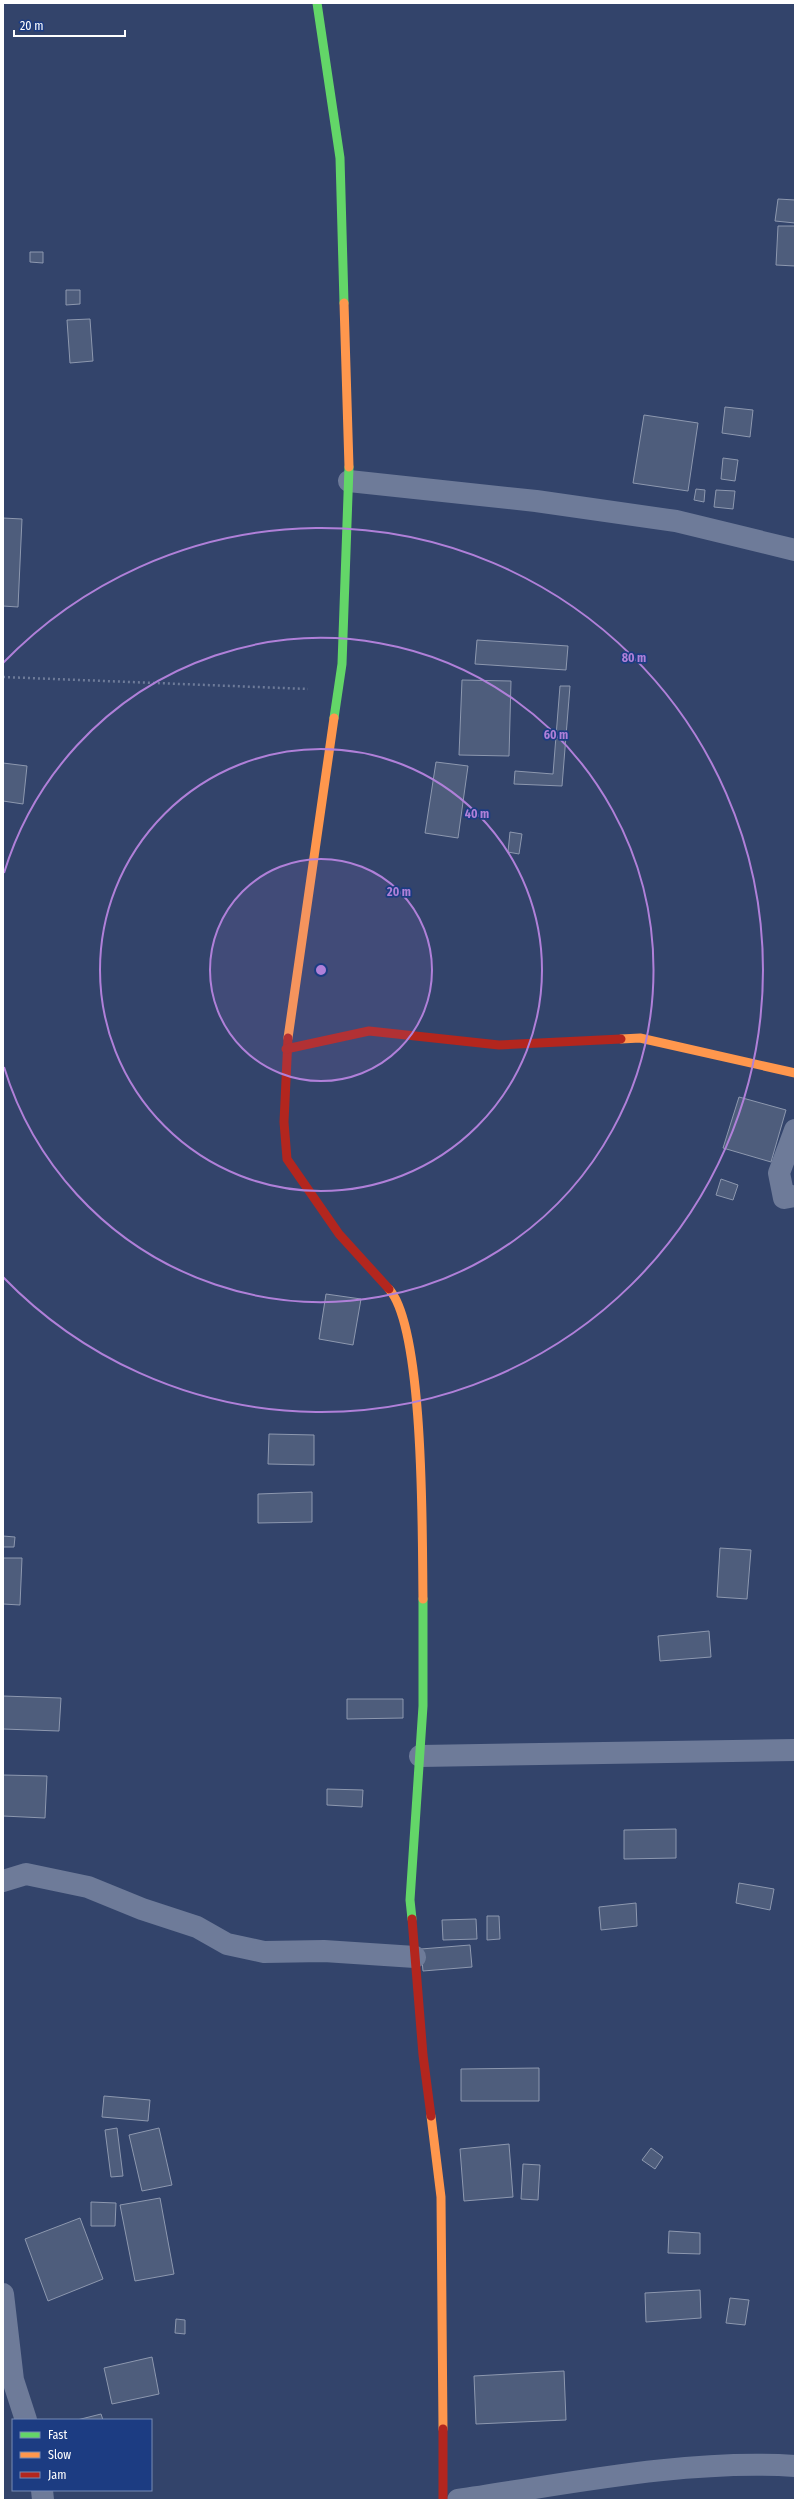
<svg xmlns="http://www.w3.org/2000/svg" width="798" height="2503" font-family="'Fira Sans Condensed',sans-serif">
	<style>
		.building { fill: #4e5d7c; stroke: #8d98af }
		.lines { fill: none; stroke-linecap: round; stroke-linejoin: round }
		.path { stroke: #6e7b99; stroke-width: 2.5; stroke-dasharray: 2 3; stroke-linecap: butt }
		.street { stroke: #6e7b99; stroke-width: 22 }
		.fast { stroke: #63d668; stroke-width: 9 }
		.slow { stroke: #ff974d; stroke-width: 9 }
		.jam { stroke: #b3261e; stroke-width: 9 }
		.ring { fill: none; stroke: #b080d9; stroke-width: 2 }
		.centre { fill: #b080d9; stroke: #1c3c82; stroke-width: 2 }
		.ring-label { font-size: 12px; text-anchor: middle; font-weight: bold; fill: #b080d9; stroke: #1c3c82; stroke-width: 3.5; stroke-linejoin: round; paint-order: stroke }
	</style>
	<rect width="100%" height="100%" fill="#33446b"/>
	<g class="building">
		<path d="M778 199 795 200V223L775 221Z"/>
		<path d="M778 226H795V266L776 265Z"/>
		<path d="M30 252H43V263L30 262Z"/>
		<path d="M66 290H80V304L66 305Z"/>
		<path d="M90 319 93 361 70 363 67 320Z"/>
		<path d="M725 407 753 410 750 437 722 433Z"/>
		<path d="M644 415 698 423 688 491 633 483Z"/>
		<path d="M723 458 738 460 735 481 721 479Z"/>
		<path d="M696 489 705 490 704 502 694 500Z"/>
		<path d="M716 490 735 491 733 509 714 507Z"/>
		<path d="M3 518 22 519 18 607 3 606Z"/>
		<path d="M477 640 568 646 566 670 475 664Z"/>
		<path d="M462 680 511 681 509 756 459 755Z"/>
		<path d="M560 686H570L562 786 514 784 515 771 553 774Z"/>
		<path d="M436 762 468 766 458 838 425 833Z"/>
		<path d="M3 763 27 766 23 804 3 801Z"/>
		<path d="M510 832 522 834 519 854 508 852Z"/>
		<path d="M739 1097 786 1110 771 1162 723 1148Z"/>
		<path d="M721 1179 738 1185 733 1200 716 1195Z"/>
		<path d="M326 1294 361 1299 353 1345 319 1339Z"/>
		<path d="M269 1434 314 1435V1465L268 1464Z"/>
		<path d="M312 1492V1522L258 1523V1494Z"/>
		<path d="M3 1536 15 1537 14 1547H3Z"/>
		<path d="M720 1548 751 1550 747 1599 717 1597Z"/>
		<path d="M3 1558H22L20 1605 3 1604Z"/>
		<path d="M709 1631 711 1657 660 1661 658 1636Z"/>
		<path d="M3 1696 61 1698 59 1731 3 1729Z"/>
		<path d="M347 1699H403V1718L347 1719Z"/>
		<path d="M3 1775 47 1776 45 1818 3 1816Z"/>
		<path d="M327 1789 363 1790 362 1807 327 1805Z"/>
		<path d="M676 1829V1858L624 1859V1830Z"/>
		<path d="M739 1883 774 1889 770 1910 736 1903Z"/>
		<path d="M636 1903 637 1926 601 1930 599 1907Z"/>
		<path d="M487 1916H499L500 1939 487 1940Z"/>
		<path d="M476 1919 477 1939 443 1940 442 1920Z"/>
		<path d="M470 1945 472 1967 423 1971 421 1949Z"/>
		<path d="M539 2068V2101H461V2069Z"/>
		<path d="M104 2096 150 2100 148 2121 102 2117Z"/>
		<path d="M117 2128 123 2176 111 2177 105 2130Z"/>
		<path d="M159 2128 172 2185 142 2191 129 2135Z"/>
		<path d="M509 2144 513 2197 464 2201 460 2149Z"/>
		<path d="M651 2148 663 2157 655 2169 642 2160Z"/>
		<path d="M523 2164 540 2165 538 2200 521 2199Z"/>
		<path d="M160 2198 174 2274 135 2281 120 2205Z"/>
		<path d="M91 2202 116 2203 115 2226H91Z"/>
		<path d="M80 2218 103 2279 48 2301 25 2239Z"/>
		<path d="M669 2231 700 2233V2254L668 2253Z"/>
		<path d="M700 2290 701 2318 646 2322 645 2293Z"/>
		<path d="M730 2298 749 2300 745 2325 726 2323Z"/>
		<path d="M176 2319 185 2320V2334L175 2333Z"/>
		<path d="M152 2357 159 2394 112 2404 104 2368Z"/>
		<path d="M564 2371 566 2420 476 2424 474 2376Z"/>
		<path d="M101 2414 103 2420H77Z"/>
	</g>
	<g class="lines">
		<path class="path" d="M3 677 308 689"/>
		<g class="street">
			<path d="M349 481 536 501 676 521 795 550"/>
			<path d="M795 1130 779 1173 784 1198 795 1196"/>
			<path d="M420 1756 795 1750"/>
			<path d="M3 1881 26 1874 88 1887 142 1909 197 1927 227 1944 264 1952 324 1951 415 1957"/>
			<path d="M3 2294 13 2380 26 2420"/>
			<path d="M42 2490 43 2500"/>
			<path d="M458 2500C567 2484 685 2459 795 2466"/>
		</g>
		<g class="fast">
			<path d="M317 3 340 158 344 303"/>
			<path d="M334 718 342 664 349 467"/>
			<path d="M412 1919 410 1900 423 1706V1599"/>
		</g>
		<g class="slow">
			<path d="M344 303 349 467"/>
			<path d="M288 1038 334 718"/>
			<path d="M621 1039 640 1038 795 1073"/>
			<path d="M389 1289C425 1329 422 1540 423 1599"/>
			<path d="M431 2116 441 2197 443 2429"/>
		</g>
		<g class="jam">
			<path d="M288 1038 284 1122 287 1159 339 1234 389 1289"/>
			<path d="M286 1049 369 1031 499 1045 621 1039"/>
			<path d="M412 1919 423 2055 431 2116"/>
			<path d="M443 2429V2500"/>
		</g>
	</g>
	<circle cx="321" cy="970" r="111" fill="#b080d9" fill-opacity=".12"/>
	<g class="ring">
		<circle cx="321" cy="970" r="111"/>
		<circle cx="321" cy="970" r="221"/>
		<path d="M4 873A332 332 0 1 1 4 1067"/>
		<path d="M3 663A442 442 0 1 1 3 1277"/>
	</g>
	<circle cx="321" cy="970" r="6" class="centre"/>
	<g class="ring-label">
		<text x="634" y="662">80 m</text>
		<text x="556" y="739">60 m</text>
		<text x="477" y="818">40 m</text>
		<text x="399" y="896">20 m</text>
	</g>
	<rect width="798" height="2503" fill="none" stroke="#ffffff" stroke-width="8"/>
	<rect x="12" y="2419" width="140" height="72" fill="#1c3c82" stroke="#778ab4"/>
	<rect x="20" y="2432" width="20" height="6" fill="#63d668" stroke="#778ab4"/>
	<text x="48" y="2439" font-size="12" fill="#ffffff">Fast</text>
	<rect x="20" y="2452" width="20" height="6" fill="#ff974d" stroke="#778ab4"/>
	<text x="48" y="2459" font-size="12" fill="#ffffff">Slow</text>
	<rect x="20" y="2472" width="20" height="6" fill="#b3261e" stroke="#778ab4"/>
	<text x="48" y="2479" font-size="12" fill="#ffffff">Jam</text>
	<path d="M14 30v6h111v-6" fill="none" stroke="#ffffff" stroke-width="2"/>
	<text x="20" y="30" font-size="12" fill="#ffffff" stroke="#1c3c82" stroke-width="3" paint-order="stroke">20 m</text>
</svg>
